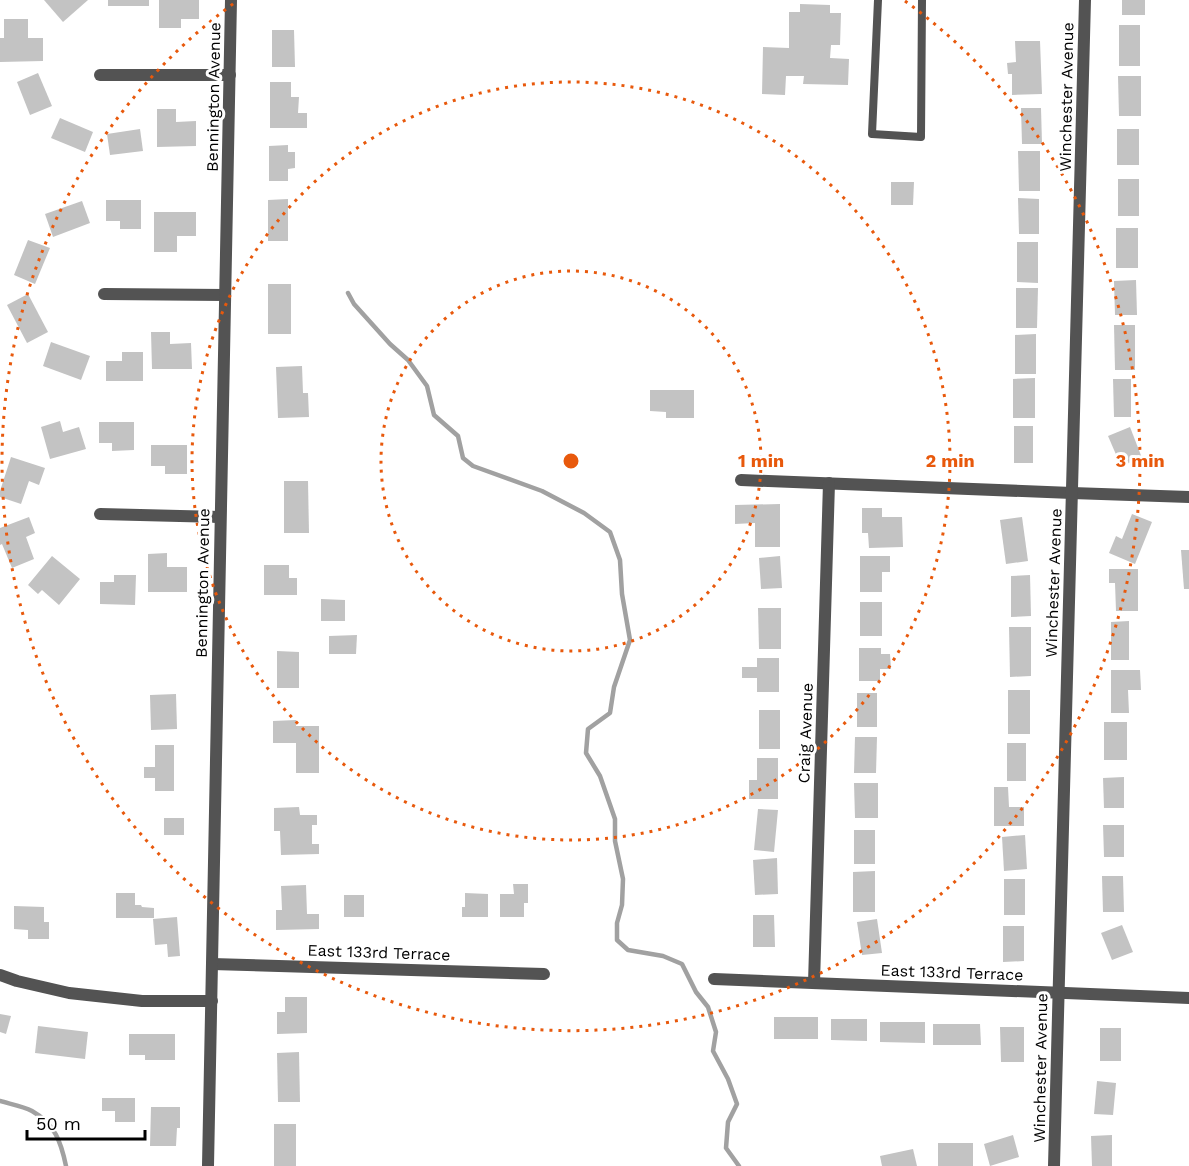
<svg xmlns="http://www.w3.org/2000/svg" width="1189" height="1166" font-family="'Work Sans',sans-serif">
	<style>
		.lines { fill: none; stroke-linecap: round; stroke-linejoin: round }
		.stream { stroke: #a1a1a1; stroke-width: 4.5 }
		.building { fill: #c3c3c3 }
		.lane { stroke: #535353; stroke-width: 8 }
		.street { stroke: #535353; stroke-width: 12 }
		.ring { fill: none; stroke: #e8590c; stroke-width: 3; stroke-dasharray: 3 6 }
		.labels { text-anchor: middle; stroke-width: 6; stroke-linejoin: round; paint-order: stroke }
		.street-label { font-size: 16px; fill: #000; stroke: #fff }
		.centre { fill: #e8590c; stroke: #fff; stroke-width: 3 }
		.ring-label { font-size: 18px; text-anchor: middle; font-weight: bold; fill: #e8590c; stroke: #fff; stroke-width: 6; stroke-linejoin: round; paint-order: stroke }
	</style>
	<rect width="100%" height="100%" fill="#fff"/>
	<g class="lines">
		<g class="stream">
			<path d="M348 293 354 304 390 344 408 360 427 386 434 415 458 436 463 458 473 466 542 491 584 513 610 532 620 560 622 594 630 640 614 687 610 713 588 729 586 753 600 776 615 819V841L623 879 622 905 617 923V940L628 950 663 956 682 964 696 992 708 1007 716 1032 713 1051 728 1079 737 1104 728 1122 726 1148 739 1166"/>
			<path d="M0 1101C10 1104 23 1106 32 1111 55 1124 61 1142 66 1166"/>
		</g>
	</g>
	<g class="building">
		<path d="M44 0H88L63 22Z"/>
		<rect x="108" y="0" width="41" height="6"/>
		<path d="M159 0H199V19H181V28H159Z"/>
		<rect x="1122" y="0" width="23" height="15"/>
		<path d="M800 4 830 5V13H841L840 45H831L830 58 849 59 848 85 803 84 804 76H786L785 95 762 94 763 47 789 48V12H800Z"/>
		<path d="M4 19H28V38H43V61L0 62V38H4Z"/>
		<rect x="1119" y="25" width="21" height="41"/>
		<path d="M272 30H294L295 67H272Z"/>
		<path d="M1015 41H1040L1042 94 1012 95V74H1008L1007 63 1016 62Z"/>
		<path d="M38 73 52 106 30 115 17 82Z"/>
		<path d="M1118 76H1141V116H1119Z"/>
		<path d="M270 82H291V97H299L298 113H307V128H270Z"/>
		<path d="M1021 108H1041L1042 144H1022Z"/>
		<path d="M157 109H176V122L196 121V146L157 147Z"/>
		<path d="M60 118 93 132 85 152 51 138Z"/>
		<path d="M140 129 143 151 110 155 107 134Z"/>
		<rect x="1117" y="129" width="22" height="36"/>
		<path d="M288 145V152H295V168L288 169V181H269V146Z"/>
		<path d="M1018 151H1040V191H1019Z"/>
		<rect x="1118" y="179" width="21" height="37"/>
		<path d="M891 182H914L913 205H891Z"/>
		<path d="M1018 198 1039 199V234H1019Z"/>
		<path d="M288 199V241H268V200Z"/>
		<path d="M106 200H141V229H120V221H106Z"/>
		<path d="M82 201 90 223 53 237 45 214Z"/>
		<path d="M154 212H196V236H177V252H154Z"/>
		<rect x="1116" y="228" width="22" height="40"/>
		<path d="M28 240 50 248 35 284 14 275Z"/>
		<path d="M1017 242H1038V283L1017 282Z"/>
		<path d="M1136 280 1137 315H1115L1114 281Z"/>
		<rect x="268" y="284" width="23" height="50"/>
		<path d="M1016 288H1038L1037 328H1016Z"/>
		<path d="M28 294 48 332 27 343 7 305Z"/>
		<path d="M1114 325H1135V370H1115Z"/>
		<path d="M151 332H170V344L191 343 192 369H152Z"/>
		<path d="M1036 334V374H1015V335Z"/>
		<path d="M51 342 90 356 81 380 43 366Z"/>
		<path d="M122 352H143V381H106V361H122Z"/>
		<path d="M302 366 303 393H308L309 417 278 418 276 367Z"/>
		<path d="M1035 378V418H1013V379Z"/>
		<path d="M1113 379H1131V417H1114Z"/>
		<path d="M650 390H694V418H666V412L650 411Z"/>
		<path d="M60 421 63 432 79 427 86 449 50 459 41 427Z"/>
		<path d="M99 422H134V450L112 451V443H99Z"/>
		<rect x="1014" y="426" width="19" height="37"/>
		<path d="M1130 427 1142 458 1121 466 1108 436Z"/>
		<path d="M151 445H187V474H165V466H151Z"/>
		<path d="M11 457 45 468 39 485 29 481 21 504 0 497V491Z"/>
		<path d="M284 481H308L309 533H284Z"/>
		<path d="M780 504V547H755V523L735 524V505Z"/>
		<path d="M862 508H882V517H902L903 547 869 548 868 533H862Z"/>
		<path d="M1132 514 1152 522 1135 564 1109 553 1116 536 1122 539Z"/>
		<path d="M29 517 35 533 26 537 34 559 12 568 2 544 0 545V528Z"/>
		<path d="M1022 517 1028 561 1006 564 1000 520Z"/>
		<path d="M1181 550H1189V589H1184Z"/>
		<path d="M167 553V567H187V592H148V554Z"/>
		<path d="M52 556 80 579 59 605 42 590 38 594 28 585Z"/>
		<path d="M780 556 782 588 761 589 759 558Z"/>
		<path d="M860 556H890V572H882V592H860Z"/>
		<path d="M264 565H289V578H297V595H264Z"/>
		<path d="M1109 569H1138V611H1116L1115 583H1109Z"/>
		<path d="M114 575H136L135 605 100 604V582H114Z"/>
		<path d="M1030 575 1031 616 1011 617V576Z"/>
		<path d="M321 599 345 600V621H321Z"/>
		<rect x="860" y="602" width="22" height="34"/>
		<path d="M758 608H781V649H759Z"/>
		<path d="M1129 621V660H1111V622Z"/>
		<path d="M1009 627H1031V676L1010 677Z"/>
		<path d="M357 635 356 654H329V636Z"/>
		<path d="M859 648H881V654H890L891 669H880V681H859Z"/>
		<path d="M277 651 299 652V688H277Z"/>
		<path d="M757 658H779V692H757V678H742V667H757Z"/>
		<path d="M1111 670H1140L1141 690H1128L1129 713H1111Z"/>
		<rect x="1008" y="690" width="22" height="44"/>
		<rect x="857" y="693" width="20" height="34"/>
		<path d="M176 694 177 729 151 730 150 695Z"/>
		<rect x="759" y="710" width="21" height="39"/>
		<path d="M296 720V726H319V773H296V743H273V721Z"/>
		<rect x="1104" y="722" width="23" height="38"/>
		<path d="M855 737H877L876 773H854Z"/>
		<rect x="1007" y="743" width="19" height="38"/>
		<path d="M155 745H174V791H155V778H144V767H155Z"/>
		<path d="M757 758H778V799H749V780H757Z"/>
		<path d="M1124 777V808H1104L1103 778Z"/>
		<path d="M854 783H878V818H855Z"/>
		<path d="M994 787H1008L1009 807H1024V826H994Z"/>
		<path d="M299 807 300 815H317V825H312V844H319V854L281 855 280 831H274V808Z"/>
		<path d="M758 809 778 810 774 852 754 850Z"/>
		<rect x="164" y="818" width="20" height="17"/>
		<path d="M1103 825H1124V857H1104Z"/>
		<rect x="854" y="830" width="21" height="34"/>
		<path d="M1025 835 1027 869 1004 871 1002 837Z"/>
		<path d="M777 858 778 894 755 895 753 860Z"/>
		<path d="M875 871V912H853V872Z"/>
		<path d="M1102 876H1123L1124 912H1103Z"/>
		<rect x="1004" y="879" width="21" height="36"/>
		<path d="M513 884H528V903H524V917H500V894H514Z"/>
		<path d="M306 885 307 914H319V929L276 930V910H282L281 886Z"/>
		<path d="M116 893H135V905H141L142 907 154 908V918H116Z"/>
		<path d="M465 893 488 894V917H462V907H465Z"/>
		<rect x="344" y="895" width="20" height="22"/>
		<path d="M14 906 44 907V922H49V939H28V930L14 929Z"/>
		<path d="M753 915H774L775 947H753Z"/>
		<path d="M177 917 180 956 168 957 167 944 155 945 153 919Z"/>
		<path d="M877 919 882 953 862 955 857 922Z"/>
		<path d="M1122 925 1133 952 1112 960 1101 933Z"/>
		<path d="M1003 926H1024V961L1003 962Z"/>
		<path d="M285 997H307V1033L277 1034V1012H285Z"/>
		<path d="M0 1014 11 1016 6 1034 0 1032Z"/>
		<rect x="774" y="1017" width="44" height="22"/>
		<path d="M831 1019H867V1041L831 1040Z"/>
		<path d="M880 1022H925V1043L880 1042Z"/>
		<path d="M933 1024H980L981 1045H933Z"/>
		<path d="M38 1026 88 1032 85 1059 35 1053Z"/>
		<path d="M1000 1027H1024V1062H1001Z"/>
		<rect x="1100" y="1028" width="21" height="33"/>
		<path d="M129 1034H175V1060H145V1055H129Z"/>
		<path d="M299 1052 300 1102H278L277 1053Z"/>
		<path d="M1097 1081 1116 1083 1113 1115 1094 1114Z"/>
		<path d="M102 1098H135V1122H115V1111H102Z"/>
		<path d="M151 1107H180V1128H177L176 1146H150Z"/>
		<rect x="274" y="1124" width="22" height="42"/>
		<path d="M1013 1135 1019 1157 990 1166 984 1144Z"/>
		<path d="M1112 1135V1166H1092L1091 1136Z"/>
		<rect x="938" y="1143" width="35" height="23"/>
		<path d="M913 1149 917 1166H882L880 1156Z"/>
	</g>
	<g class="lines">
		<path class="lane" d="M878 0 872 134 921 137 922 0"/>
		<g class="street">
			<path d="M100 75H230"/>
			<path d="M104 294 225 295"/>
			<path d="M741 480 1072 493 1189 497"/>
			<path d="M100 514 220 517"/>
			<path d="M212 964 544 974"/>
			<path d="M0 975 17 981 69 993 142 1001H212"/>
			<path d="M714 979 1189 998"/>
			<path d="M814 983 829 483"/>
			<path d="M208 1166 231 0"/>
			<path d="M1054 1166 1085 0"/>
		</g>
	</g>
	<g class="ring">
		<circle cx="571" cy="461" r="190"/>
		<circle cx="571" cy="461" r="379"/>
		<path d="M905 1A569 569 0 1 1 237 1"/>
	</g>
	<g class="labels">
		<g class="street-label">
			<text transform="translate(213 97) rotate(-89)" y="6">Bennington Avenue</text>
			<text transform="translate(1066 97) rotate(-89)" y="6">Winchester Avenue</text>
			<text transform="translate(202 583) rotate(-89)" y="6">Bennington Avenue</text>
			<text transform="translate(1053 583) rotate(-88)" y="6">Winchester Avenue</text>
			<text transform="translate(805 733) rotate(-88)" y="6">Craig Avenue</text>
			<text transform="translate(379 952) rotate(2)" y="6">East 133rd Terrace</text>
			<text transform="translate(952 972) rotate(2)" y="6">East 133rd Terrace</text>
			<text transform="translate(1040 1068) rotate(-89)" y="6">Winchester Avenue</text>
		</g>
	</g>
	<circle cx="571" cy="461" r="9" class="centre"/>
	<g class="ring-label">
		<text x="761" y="467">1 min</text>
		<text x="950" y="467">2 min</text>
		<text x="1140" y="467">3 min</text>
	</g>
	<path d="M27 1130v9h118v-9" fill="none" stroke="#000000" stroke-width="3"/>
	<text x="36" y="1130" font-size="18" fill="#000000" stroke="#ffffff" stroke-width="4.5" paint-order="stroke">50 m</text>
</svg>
